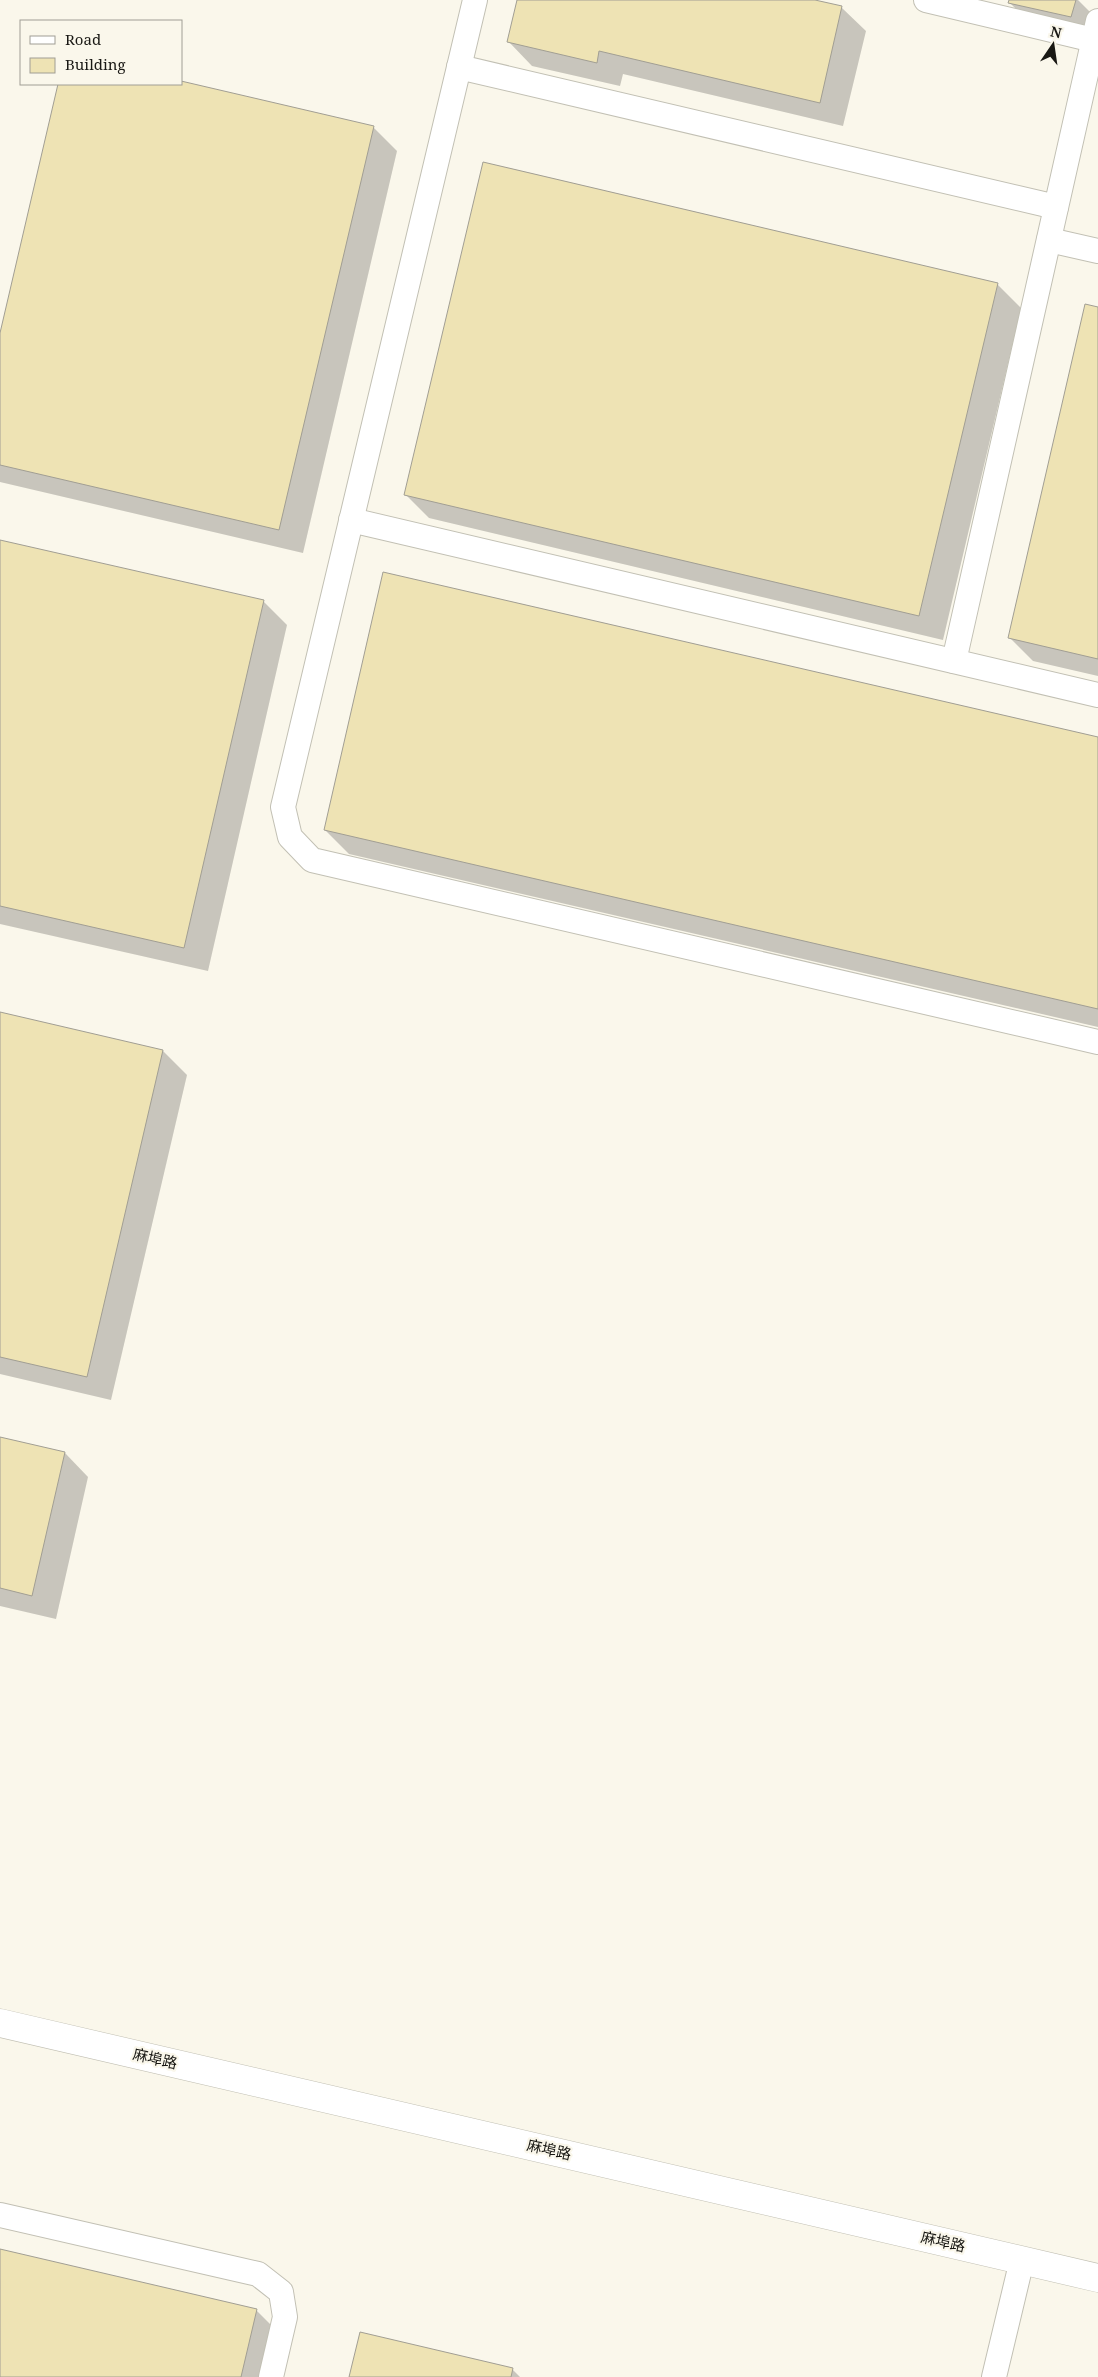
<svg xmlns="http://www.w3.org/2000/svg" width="1098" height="2377" font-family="'Noto Serif','Noto Sans SC',serif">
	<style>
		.shadow { fill: #0003 }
		.building { fill: #eee3b4; stroke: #a19e93 }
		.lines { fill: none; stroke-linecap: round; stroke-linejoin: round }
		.service-casing { stroke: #c2c0b4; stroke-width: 26 }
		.tertiary-casing { stroke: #c2c0b4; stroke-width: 29 }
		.service { stroke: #fff; stroke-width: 24 }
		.tertiary { stroke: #fff; stroke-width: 28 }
		.labels { text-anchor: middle; stroke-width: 4.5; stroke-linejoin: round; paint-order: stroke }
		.street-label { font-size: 15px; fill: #191814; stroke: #faf7eb }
	</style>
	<rect width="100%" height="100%" fill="#faf7eb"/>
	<g class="shadow">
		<path d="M519 0H810L842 8 866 31 843 126 623 74 620 86 532 66 509 42Z"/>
		<path d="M1010 0H1078L1098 20V29L1033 26 1009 2Z"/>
		<path d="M60 84H181L373 127 397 151 303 553 0 482V338Z"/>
		<path d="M997 284 1021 308 943 640 429 518 405 494Z"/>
		<path d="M1098 308V676L1033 661 1009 637Z"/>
		<path d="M0 541 263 601 287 625 208 971 0 924Z"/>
		<path d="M1098 738V1027L349 854 325 830Z"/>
		<path d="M0 1013 163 1051 187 1075 111 1400 0 1374Z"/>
		<path d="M0 1438 65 1453 88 1477 56 1619 0 1606Z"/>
		<path d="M0 2250 256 2310 280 2334 270 2377H0Z"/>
		<path d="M512 2369 520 2377H351Z"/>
	</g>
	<g class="building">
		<path d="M517 0H815L842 6 820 103 599 51 597 63 507 42Z"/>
		<path d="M1009 0H1076L1071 17 1008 3Z"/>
		<path d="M181 81 374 126 279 530 0 465V333L58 84H181Z"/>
		<path d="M483 162 998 283 919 616 404 495Z"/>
		<path d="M1085 304 1098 307V659L1008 638Z"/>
		<path d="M0 540 264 600 184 948 0 906Z"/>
		<path d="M383 572 1098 737V1009L324 830Z"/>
		<path d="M0 1012 163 1050 87 1377 0 1357Z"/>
		<path d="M0 1437 65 1452 32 1596 0 1588Z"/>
		<path d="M0 2249 257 2309 241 2377H0Z"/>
		<path d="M360 2332 513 2368 511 2377H349Z"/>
	</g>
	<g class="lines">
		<g class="service-casing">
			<g id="service">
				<path d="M475 0 283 807 290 837 312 860 1098 1042"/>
				<path d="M926 0 1098 41"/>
				<path d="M459 67 1056 207"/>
				<path d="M1049 240 1098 251"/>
				<path d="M351 520 1098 695"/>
				<path d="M954 661 1098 21"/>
				<path d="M0 2215 258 2274 281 2292 285 2317 271 2377"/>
				<path d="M994 2377 1022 2260"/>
			</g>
		</g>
		<g class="tertiary-casing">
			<path id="tertiary" d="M0 2023 1098 2278"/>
		</g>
		<use href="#service" class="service"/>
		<use href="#tertiary" class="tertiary"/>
	</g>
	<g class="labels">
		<g class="street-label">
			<text transform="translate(155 2059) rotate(13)" y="5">麻埠路</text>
			<text transform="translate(549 2150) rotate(13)" y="5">麻埠路</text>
			<text transform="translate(943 2242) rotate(13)" y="5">麻埠路</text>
		</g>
	</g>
	<rect x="20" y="20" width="162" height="65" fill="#faf7eb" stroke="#a09e95"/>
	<rect x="30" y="36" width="25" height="8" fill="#ffffff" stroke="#a09e95"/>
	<text x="65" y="45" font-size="15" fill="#191814">Road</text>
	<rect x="30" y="58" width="25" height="15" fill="#eee3b4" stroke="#a09e95"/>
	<text x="65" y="70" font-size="15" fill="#191814">Building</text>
	<g transform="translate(1053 45) rotate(13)" stroke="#faf7eb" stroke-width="4" paint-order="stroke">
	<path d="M0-4L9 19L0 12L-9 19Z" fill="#191814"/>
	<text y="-8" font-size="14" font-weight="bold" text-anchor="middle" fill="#191814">N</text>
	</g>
</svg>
